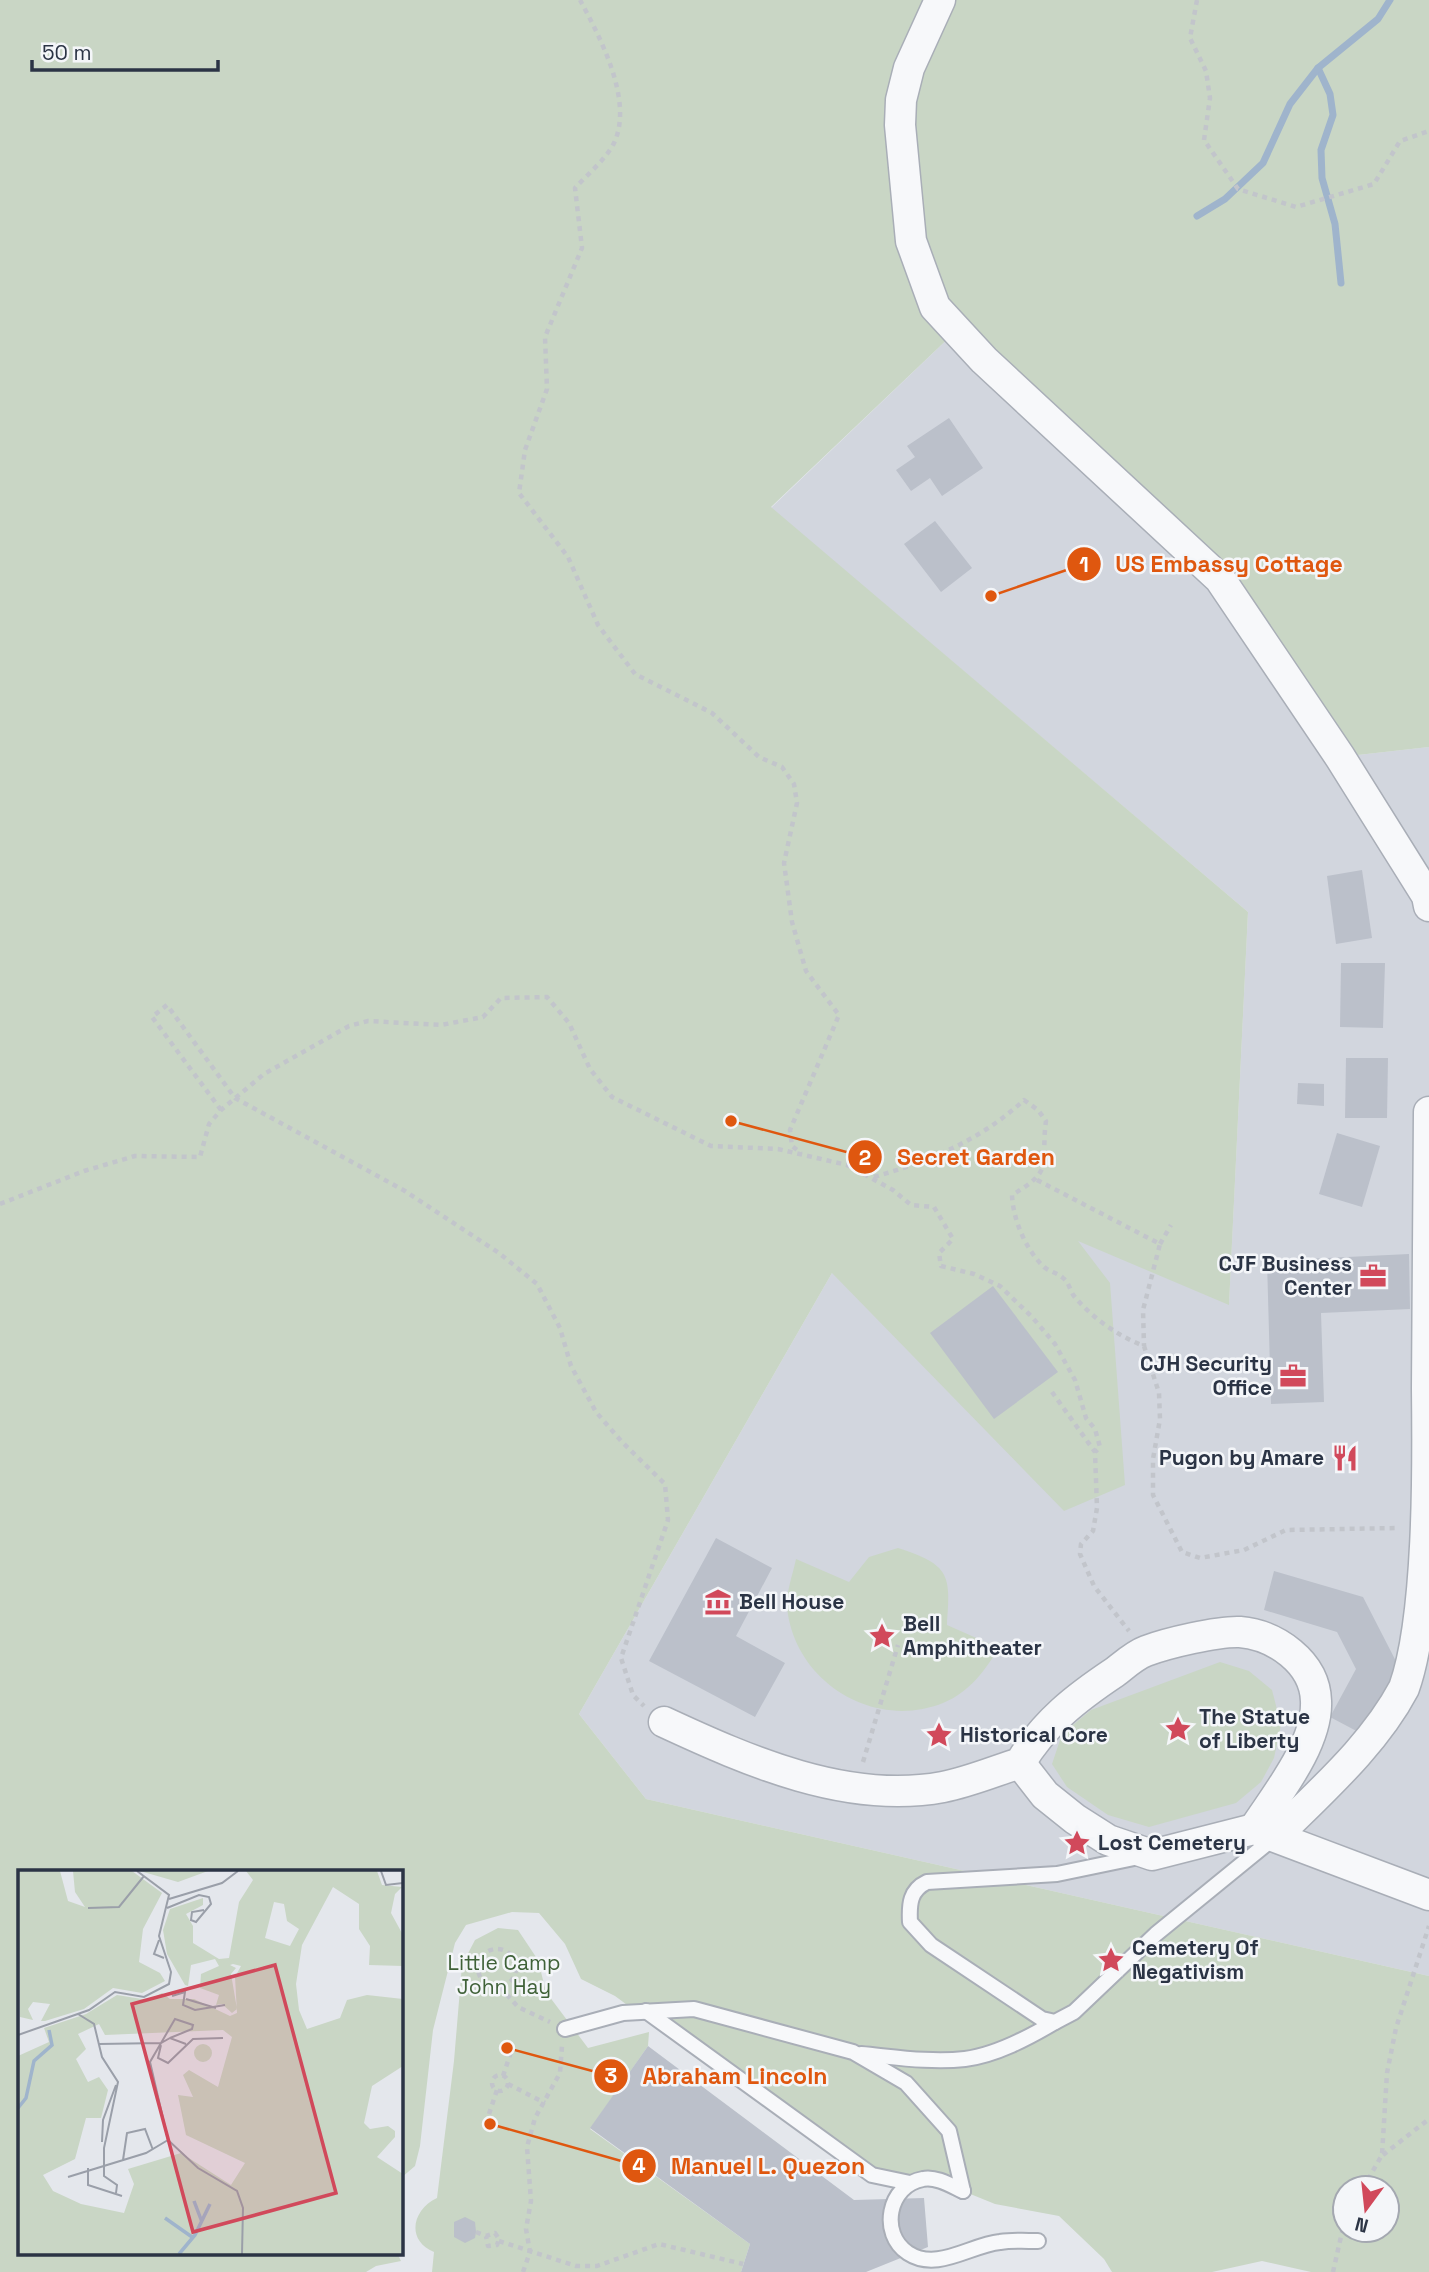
<svg xmlns="http://www.w3.org/2000/svg" width="1429" height="2272" font-family="'Space Grotesk',sans-serif">
	<style>
		.built { fill: #d2d6de }
		.green { fill: #c9d6c5; fill-rule: evenodd }
		.lines { fill: none; stroke-linecap: round; stroke-linejoin: round }
		.stream { stroke: #9fb4cc; stroke-width: 7 }
		.building { fill: #bbc0ca }
		.lane-casing { stroke: #a9aeb7; stroke-width: 18 }
		.street-casing { stroke: #a9aeb7; stroke-width: 33 }
		.path { stroke: #c2c5cb; stroke-width: 4.5; stroke-dasharray: 5 5; stroke-linecap: butt }
		.lane { stroke: #f7f8fa; stroke-width: 14 }
		.street { stroke: #f7f8fa; stroke-width: 30 }
		.labels { text-anchor: middle; stroke-width: 5; stroke-linejoin: round; paint-order: stroke }
		.poi-label { font-size: 21px; font-weight: bold; fill: #2b3445; stroke: #f4f6f9; text-anchor: start }
		.park-label { font-size: 21px; fill: #3f6138; stroke: #f4f6f9 }
		.inset-river { fill: none; stroke: #9fb4cc; stroke-width: 3.5 }
		.inset-road { fill: none; stroke: #9a9fa9; stroke-width: 2 }
		.view { fill: #d1495b; fill-opacity: 0.15; stroke: #d1495b; stroke-width: 3.5 }
		.inset-edge { fill: none; stroke: #2b3445; stroke-width: 3.5 }
		.leader { fill: none; stroke: #df570f; stroke-width: 2.5 }
		.callout-dot { fill: #df570f; stroke: #f4f6f9; stroke-width: 2.5 }
		.mark-label { font-size: 21px; text-anchor: middle; font-weight: bold; fill: #fff }
		.callout-label { font-size: 23px; text-anchor: middle; font-weight: bold; fill: #df570f; stroke: #f4f6f9; stroke-width: 5; stroke-linejoin: round; paint-order: stroke }
	</style>
	<rect width="100%" height="100%" fill="#e4e7ec"/>
	<path class="built" d="M955 332 1220 579 1340 757 1429 747V1976L646 1799 579 1714 832 1273 959 1189 1229 1304 1248 912 771 508Z"/>
	<g class="green">
		<path d="M0 0H1429V747L1340 757 1220 579 955 332 771 507 1248 912 1229 1305 1078 1241 1110 1283 1125 1485 1064 1511 832 1273 579 1714 646 1799 1429 1976V2272H1311L1262 2261 1212 2272H1112L1104 2259 1059 2216 995 2204 921 2174 887 2175 835 2158 615 1996 581 1979 565 1944 539 1913 512 1912 466 1925 455 1943 433 2030 420 2146 415 2166 401 2178V1871H19V2253H397L401 2261 376 2266 366 2272H0ZM1345 2188H1387V2230H1345Z"/>
		<path d="M898 1548C950 1565 951 1574 947 1625L999 1648C985 1670 970 1692 943 1703 873 1731 794 1681 787 1607 786 1592 793 1574 796 1559L849 1582 869 1557Z"/>
		<path d="M1220 1662 1249 1671 1272 1690 1281 1725 1274 1758 1261 1782 1236 1803 1149 1827 1108 1815 1067 1787 1052 1764 1062 1734 1091 1710Z"/>
		<path d="M498 1928 518 1930 538 1960 546 1992 588 2048 649 2032 648 2046 590 2129 750 2244 741 2272H432L434 2252C405 2240 413 2209 437 2198L454 2061 462 1965 475 1940Z"/>
	</g>
	<g class="lines">
		<g class="stream">
			<path d="M1318 68 1330 94 1333 115 1321 150 1322 178 1335 224 1341 283"/>
			<path d="M1197 216 1225 199 1263 163 1290 104 1318 68 1378 19 1390 0"/>
		</g>
	</g>
	<g class="building">
		<path d="M949 418 983 468 942 496 930 478 911 491 896 470 915 457 907 446Z"/>
		<path d="M935 521 972 568 941 592 904 544Z"/>
		<path d="M1362 870 1372 938 1336 944 1327 876Z"/>
		<path d="M1341 963H1385L1383 1028 1340 1027Z"/>
		<path d="M1346 1058H1388L1387 1118H1345Z"/>
		<path d="M1298 1083 1324 1084V1106L1297 1104Z"/>
		<path d="M1337 1133 1380 1146 1362 1207 1319 1194Z"/>
		<path d="M1409 1254 1410 1309 1321 1313 1324 1402 1271 1404 1267 1261Z"/>
		<path d="M993 1286 1058 1372 994 1419 930 1333Z"/>
		<path d="M716 1538 772 1568 736 1636 785 1663 755 1717 649 1661Z"/>
		<path d="M1274 1571 1363 1597 1401 1671 1364 1735 1330 1717 1356 1669 1337 1632 1264 1610Z"/>
		<path d="M648 2046 854 2200 924 2198 928 2247 866 2272H741L750 2244 590 2128Z"/>
		<path d="M465 2217 475 2222 476 2232 475 2238 465 2243 454 2237V2222Z"/>
	</g>
	<g class="lines">
		<g class="lane-casing">
			<g id="lane">
				<path d="M1139 1857 1057 1874 927 1882C910 1890 909 1904 910 1922L931 1945 1042 2019 1055 2022 1074 2012 1156 1934 1275 1837"/>
				<path d="M646 2011 872 2175 910 2183"/>
				<path d="M565 2029 623 2013 694 2009 853 2052 906 2083 949 2131 963 2191"/>
				<path d="M861 2054C894 2057 931 2063 965 2059 996 2055 1028 2038 1055 2022"/>
				<path d="M963 2191C952 2186 936 2176 923 2179 888 2185 879 2234 908 2253 937 2272 970 2245 1000 2242 1013 2240 1026 2241 1038 2241"/>
			</g>
		</g>
		<g class="street-casing">
			<g id="street">
				<path d="M940 0 909 68 901 100 900 125 911 241 935 307 984 360 1220 579 1340 757 1427 896 1429 906"/>
				<path d="M664 1722C748 1761 848 1805 943 1787 969 1782 995 1771 1020 1763 1045 1722 1076 1698 1115 1672 1124 1665 1135 1655 1146 1651 1167 1643 1218 1631 1240 1632 1275 1635 1315 1662 1316 1701 1318 1744 1276 1795 1254 1829"/>
				<path d="M1020 1763 1045 1795 1075 1819 1108 1840 1152 1855 1254 1829 1429 1895"/>
				<path d="M1276 1836C1321 1791 1374 1745 1404 1688 1429 1618 1428 1469 1427 1388 1427 1296 1428 1204 1429 1112"/>
			</g>
		</g>
		<g class="path">
			<path d="M580 0C600 37 634 101 614 143 606 159 587 175 575 188L582 248 545 337 547 389 525 450 519 493 568 557 598 625 635 674 712 713 759 757 782 767 794 784 797 803 784 863 792 922 806 971 839 1015 790 1130 792 1146 801 1153"/>
			<path d="M1197 0 1190 38 1206 71 1210 98 1204 140 1238 189 1296 207 1374 184 1400 141 1429 131"/>
			<path d="M221 1110 152 1017 167 1005 235 1098 405 1191 499 1253 537 1284 560 1328 571 1366 596 1412 622 1442 665 1484 668 1520 621 1658 633 1695 644 1706"/>
			<path d="M874 1177C930 1161 981 1140 1024 1100L1038 1110 1046 1121C1040 1165 1056 1169 1012 1195 1013 1220 1026 1250 1044 1267 1050 1272 1058 1273 1063 1278 1069 1282 1070 1291 1074 1296 1092 1318 1118 1336 1144 1346L1159 1393 1160 1419 1153 1459V1495L1182 1552 1200 1558 1244 1550 1286 1530 1399 1528"/>
			<path d="M1037 1180 1160 1244 1143 1310 1144 1346"/>
			<path d="M0 1204 84 1171 135 1156 200 1157 209 1124 221 1110 264 1074 349 1026 368 1021 441 1025 483 1017 501 998 547 997 569 1023 590 1069 612 1097 711 1146 778 1149 847 1165 893 1190 911 1205 934 1207 953 1239 939 1253 941 1266 974 1274 1000 1286 1032 1317 1055 1344 1075 1380 1086 1418 1095 1429 1100 1447 1095 1452"/>
			<path d="M1160 1244 1171 1225"/>
			<path d="M1052 1392 1095 1452 1097 1508 1093 1531 1081 1544 1080 1554 1094 1586 1129 1631"/>
			<path d="M863 1762 898 1645"/>
			<circle cx="497" cy="1968" r="19"/>
			<path d="M500 1987 518 2007 550 2022"/>
			<circle cx="500" cy="2083" r="8"/>
			<path d="M503 2076 511 2052"/>
			<path d="M508 2084 545 2103"/>
			<path d="M489 2114 497 2090"/>
			<path d="M1383 2155 1429 2119"/>
			<path d="M1363 2188 1382 2155 1387 2073 1396 2028 1429 1926"/>
			<path d="M476 2232 486 2236 495 2233 499 2239 497 2245 488 2246 486 2236"/>
			<path d="M499 2241 576 2266H597L659 2244 743 2264"/>
			<path d="M523 2272 530 2252 526 2229 531 2201 527 2147 535 2118 560 2073 562 2046"/>
			<path d="M1333 2272 1345 2219"/>
		</g>
		<use href="#lane" class="lane"/>
		<use href="#street" class="street"/>
	</g>
	<defs>
		<g id="office-bare" transform="scale(2.1)"><path d="M-6-3h4V-5.5h4V-3h4V5H-6ZM-1-4.5V-3h2v-1.5ZM-6 0V1H6V0Z" fill="#d1495b" stroke="#f4f6f9" stroke-width="2.5" paint-order="stroke"/></g>
		<g id="restaurant-bare" transform="scale(2.1)"><path d="M-5-6h1v4h1v-4h1v4h1v-4h1v5L-1.5 .5V6h-2V.5L-5-1ZM5-6V6H3V1.5H1.5Q1.5-4 5-6Z" fill="#d1495b" stroke="#f4f6f9" stroke-width="2.5" paint-order="stroke"/></g>
		<g id="museum-bare" transform="scale(2.1)"><path d="M0-6L6-3V-2H-6V-3ZM-5-1h2V3h-2ZM-1-1h2V3h-2ZM3-1h2V3H3ZM-6 4H6V6H-6Z" fill="#d1495b" stroke="#f4f6f9" stroke-width="2.5" paint-order="stroke"/></g>
		<g id="sight-bare" transform="scale(2.1)"><path d="M0-6L1.8-2.2L6-1.7L2.9 1.2L3.7 5.4L0 3.3L-3.7 5.4L-2.9 1.2L-6-1.7L-1.8-2.2Z" fill="#d1495b" stroke="#f4f6f9" stroke-width="2.5" paint-order="stroke"/></g>
	</defs>
	<g fill-rule="evenodd">
		<use href="#office-bare" x="1373" y="1276"/>
		<use href="#office-bare" x="1293" y="1376"/>
		<use href="#restaurant-bare" x="1345" y="1458"/>
		<use href="#museum-bare" x="718" y="1602"/>
		<use href="#sight-bare" x="882" y="1636"/>
		<use href="#sight-bare" x="1178" y="1729"/>
		<use href="#sight-bare" x="939" y="1735"/>
		<use href="#sight-bare" x="1077" y="1843"/>
		<use href="#sight-bare" x="1111" y="1960"/>
	</g>
	<g class="labels">
		<g class="poi-label">
			<text x="1352" y="1271" text-anchor="end">CJF Business<tspan x="1352" dy="24">Center</tspan></text>
			<text x="1272" y="1371" text-anchor="end">CJH Security<tspan x="1272" dy="24">Office</tspan></text>
			<text x="1324" y="1465" text-anchor="end">Pugon by Amare</text>
			<text x="739" y="1609">Bell House</text>
			<text x="903" y="1631">Bell<tspan x="903" dy="24">Amphitheater</tspan></text>
			<text x="1199" y="1724">The Statue<tspan x="1199" dy="24">of Liberty</tspan></text>
			<text x="960" y="1742">Historical Core</text>
			<text x="1098" y="1850">Lost Cemetery</text>
			<text x="1132" y="1955">Cemetery Of<tspan x="1132" dy="24">Negativism</tspan></text>
		</g>
		<g class="park-label">
			<text x="504" y="1970">Little Camp<tspan x="504" dy="24">John Hay</tspan></text>
		</g>
	</g>
	<g transform="translate(18 1870)">
		<rect width="385" height="385" fill="#e4e7ec"/>
		<path d="M0 1H42L50 31 67 37 57 22 55 1H114L144 23 125 59 121 92 142 103 147 111 124 123 95 118 66 139 27 151H23L32 134 15 132 10 139 15 150 2 147ZM122 1H190L160 12ZM228 1H359L364 15 384 17 377 24 373 43 385 65V96L351 95 352 76 341 59V34L315 17 284 75 278 114 281 140 289 159 322 148 329 130 349 125 385 129V196L354 216 346 253 352 259 370 256 377 261V267L359 287 385 304V384H0V186L31 172 26 158 68 144 99 125 130 130 144 123 152 129H176L212 146 219 143 217 107 223 96 215 94 212 95 218 98 213 104 219 139 214 143 204 134 198 135 201 125 182 118 183 104 201 96 197 89 173 95 170 116 167 115 149 84 145 60 152 39 185 28V35L168 44 175 56V73L201 89 211 88 221 32 235 10ZM256 32 266 34 269 51 281 59 272 76 247 68ZM81 154 87 165 205 160 214 167 200 217 171 200 165 205 175 227 160 225 168 265 227 293 213 315 163 283 110 299 116 314 106 343 63 334 35 321 25 305 57 289 68 248H83L90 220 81 207 70 212 58 189 68 179 60 164ZM176 183a9 9 0 1 1 18 0a9 9 0 1 1-18 0Z" fill="#c9d6c5" fill-rule="evenodd"/>
		<path class="inset-river" d="M0 238 8 228 16 191 34 175 31 160M176 331 184 352M147 348 174 367M161 384 177 365 192 334"/>
		<path class="inset-road" d="M363 1 368 15 385 13M385 23V48M151 29 204 13 220 1M70 38 101 37 126 6M149 38 181 25 191 27 193 34 178 52 173 50 174 42 186 40M141 70 136 84 146 88M154 126 167 122 165 135 177 140 207 135M168 129 198 138M60 144 76 154 84 187 100 212 86 278V306L99 315 98 323M0 165 71 140 97 122 126 127 151 114 153 102 141 66 151 25 119 1M152 168 174 159 175 155 157 149 132 192 150 270 180 298 219 321 225 338 224 384M81 174 143 173 152 168 168 174M143 175 140 188 150 193 175 169 205 168M84 272 85 250 98 215M105 290 109 263 127 259 135 280M70 298V315L104 326M50 307 128 283 150 270"/>
		<path class="view" d="M257 95 318 323 175 362 114 134Z"/>
		<rect width="385" height="385" class="inset-edge"/>
	</g>
	<path class="leader" d="M991 596L1084 564M731 1121L865 1157M507 2048L611 2076M490 2124L639 2166"/>
	<g class="callout-dot">
		<circle cx="991" cy="596" r="7"/>
		<circle cx="731" cy="1121" r="7"/>
		<circle cx="507" cy="2048" r="7"/>
		<circle cx="490" cy="2124" r="7"/>
		<circle cx="1084" cy="564" r="18"/>
		<circle cx="865" cy="1157" r="18"/>
		<circle cx="611" cy="2076" r="18"/>
		<circle cx="639" cy="2166" r="18"/>
	</g>
	<g class="mark-label">
		<text x="1084" y="572">1</text>
		<text x="865" y="1165">2</text>
		<text x="611" y="2083">3</text>
		<text x="639" y="2173">4</text>
	</g>
	<g class="callout-label">
		<text x="1229" y="572">US Embassy Cottage</text>
		<text x="976" y="1165">Secret Garden</text>
		<text x="735" y="2084">Abraham Lincoln</text>
		<text x="768" y="2174">Manuel L. Quezon</text>
	</g>
	<g transform="translate(1366 2209) rotate(195)"><circle r="33" fill="#f4f6f9" stroke="#a4a8b1" stroke-width="2"/>
	<path d="M0-5L12 26L0 18L-12 26Z" fill="#d1495b"/>
	<text y="-10" font-size="19" font-weight="bold" text-anchor="middle" fill="#2b3445">N</text>
	</g>
	<path d="M32 60v10h186v-10" fill="none" stroke="#2b3445" stroke-width="3.5"/>
	<text x="42" y="60" font-size="21" fill="#2b3445" stroke="#f4f6f9" stroke-width="5" paint-order="stroke">50 m</text>
</svg>
